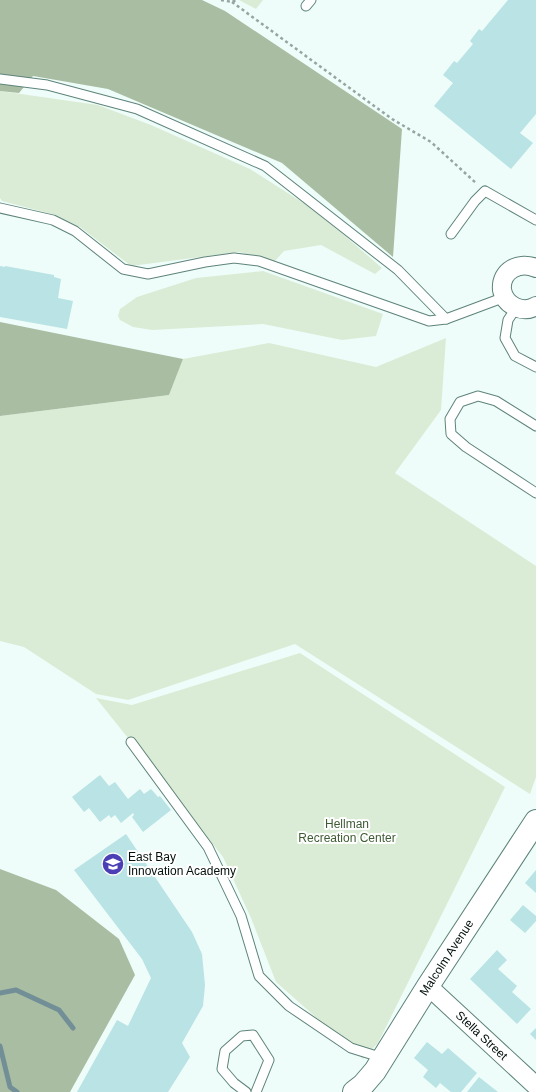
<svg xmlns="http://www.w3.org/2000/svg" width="536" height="1092" font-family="Arial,sans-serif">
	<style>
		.green { fill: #dbecd6 }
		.forest { fill: #a9bda2 }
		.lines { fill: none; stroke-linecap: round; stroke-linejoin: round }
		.stream { stroke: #728f97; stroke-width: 5 }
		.building { fill: #b9e3e4 }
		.service-casing { stroke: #5e837a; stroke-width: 11 }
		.minor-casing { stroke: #5e837a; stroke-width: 20 }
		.tertiary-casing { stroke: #5e837a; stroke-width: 24 }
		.path { stroke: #97a5a1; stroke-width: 2.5; stroke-dasharray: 3 3; stroke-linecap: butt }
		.service { stroke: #fff; stroke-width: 9 }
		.minor { stroke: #fff; stroke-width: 18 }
		.tertiary { stroke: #fff; stroke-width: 22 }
		.labels { text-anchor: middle; stroke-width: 4; stroke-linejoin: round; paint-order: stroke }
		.park-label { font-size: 12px; fill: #3e5c33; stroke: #fff }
		.poi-label { font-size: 12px; fill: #030f0c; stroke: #fff; text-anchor: start }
		.street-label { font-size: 12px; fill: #030f0c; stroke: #fff }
	</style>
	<rect width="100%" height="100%" fill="#eefdf9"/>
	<g class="green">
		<path d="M239 0H263L256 9Z"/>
		<path d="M0 91 98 105 151 125 250 169 305 204 344 235 382 268 375 274 321 245 284 251 275 261 239 252 131 266 80 227 51 214 2 201 0 198Z"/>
		<path d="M263 271 383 314 376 336 342 340 263 324 152 330 133 327 120 320 118 316 120 309 137 297 196 278Z"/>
		<path d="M446 338 441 410 395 473 536 566V777L530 794 295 644 128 700 96 694 24 647 0 641V416L169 395 183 359 269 343 376 367Z"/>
		<path d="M300 653 505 787 378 1043 363 1059 276 982 251 918 223 857 96 698 132 705Z"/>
	</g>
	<g class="forest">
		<path d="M0 0H202L225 11 402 129 393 257 282 163 108 89 33 76 19 93 0 91Z"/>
		<path d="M0 322 183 359 169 395 0 416Z"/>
		<path d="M0 869 56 890 119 939 135 975 70 1092H0Z"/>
	</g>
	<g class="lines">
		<g class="stream">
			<path d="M0 993 16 990 59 1010 73 1028"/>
			<path d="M0 1046 10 1087 17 1092"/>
		</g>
	</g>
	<g class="building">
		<path d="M508 0H536V114L520 133 533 143 511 169 434 106 453 83 443 75 454 61 457 63 473 44 470 41 479 29 482 31Z"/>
		<path d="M0 266 5 267V266L54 275V277L61 279 58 298 73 301 67 329 0 317Z"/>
		<path d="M100 775 109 786 115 782 128 799 140 789 144 794 151 789 158 797 160 796 171 810 143 832 132 817 134 815 133 813 121 823 115 815 111 818 109 815 100 822 89 808 84 812 72 797Z"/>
		<path d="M126 834 192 932 202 954 205 985 203 1006 182 1043 190 1057 168 1092H77L117 1020 128 1026 151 978 142 959 74 870Z"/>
		<path d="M536 870V893L525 883Z"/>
		<path d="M523 905 536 916V921L525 933 510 920Z"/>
		<path d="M497 950 507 960 498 969 517 986 512 992 531 1009 517 1024 470 979Z"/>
		<path d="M536 1028V1040L530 1034Z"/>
		<path d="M427 1042 442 1054 448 1048 477 1073 461 1092H451L440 1083 436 1088 423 1077 428 1070 414 1058Z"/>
		<path d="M479 1077 498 1092H467Z"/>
	</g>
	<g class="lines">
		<g class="service-casing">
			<g id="service">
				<path d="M306 6 311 0"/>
				<path d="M0 79 47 85 137 109 265 166 398 270 446 319"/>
				<path d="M0 208 53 220 75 231 123 269 148 274 205 262 234 258 259 261 429 321 446 319 505 297"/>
				<path d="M451 234 475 201 485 191 536 220"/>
				<path d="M516 308 508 320 505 338 515 356 536 367"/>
				<path d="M536 426 496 401 478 396 460 402 450 419 451 434 466 447 536 493"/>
				<path d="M131 742 208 847 241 916 259 976 289 1006 351 1048 383 1058"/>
				<path d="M246 1092 234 1083 222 1069 225 1051 242 1036 253 1035 269 1060 256 1092"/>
			</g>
		</g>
		<g class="minor-casing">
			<g id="minor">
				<path d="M536 268C520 261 500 270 502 290 505 306 523 314 536 306"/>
				<path id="s1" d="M428 986 536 1086"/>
			</g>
		</g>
		<g class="tertiary-casing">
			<g id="tertiary">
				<path id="s2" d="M354 1092 363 1085 375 1071 428 986 536 821"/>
			</g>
		</g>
		<g class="path">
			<path d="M221 0 232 2 236 0"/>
			<path d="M232 2 392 119 431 142 476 183"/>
		</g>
		<use href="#service" class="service"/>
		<use href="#minor" class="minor"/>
		<use href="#tertiary" class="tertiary"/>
	</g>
	<defs>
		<g id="school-disc" transform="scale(1.15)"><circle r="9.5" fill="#4b3fb6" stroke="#fff"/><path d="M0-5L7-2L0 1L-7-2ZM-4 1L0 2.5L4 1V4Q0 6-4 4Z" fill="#fff"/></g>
	</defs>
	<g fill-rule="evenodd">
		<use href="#school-disc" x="113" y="864"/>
	</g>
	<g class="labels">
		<g class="park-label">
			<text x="347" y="828">Hellman<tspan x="347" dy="14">Recreation Center</tspan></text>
		</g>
		<g class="poi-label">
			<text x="128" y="861">East Bay<tspan x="128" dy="14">Innovation Academy</tspan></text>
		</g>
		<g class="street-label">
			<text dy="4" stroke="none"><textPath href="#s2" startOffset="164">Malcolm Avenue</textPath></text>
			<text dy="4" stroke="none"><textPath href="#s1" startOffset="73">Stella Street</textPath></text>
		</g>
	</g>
</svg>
